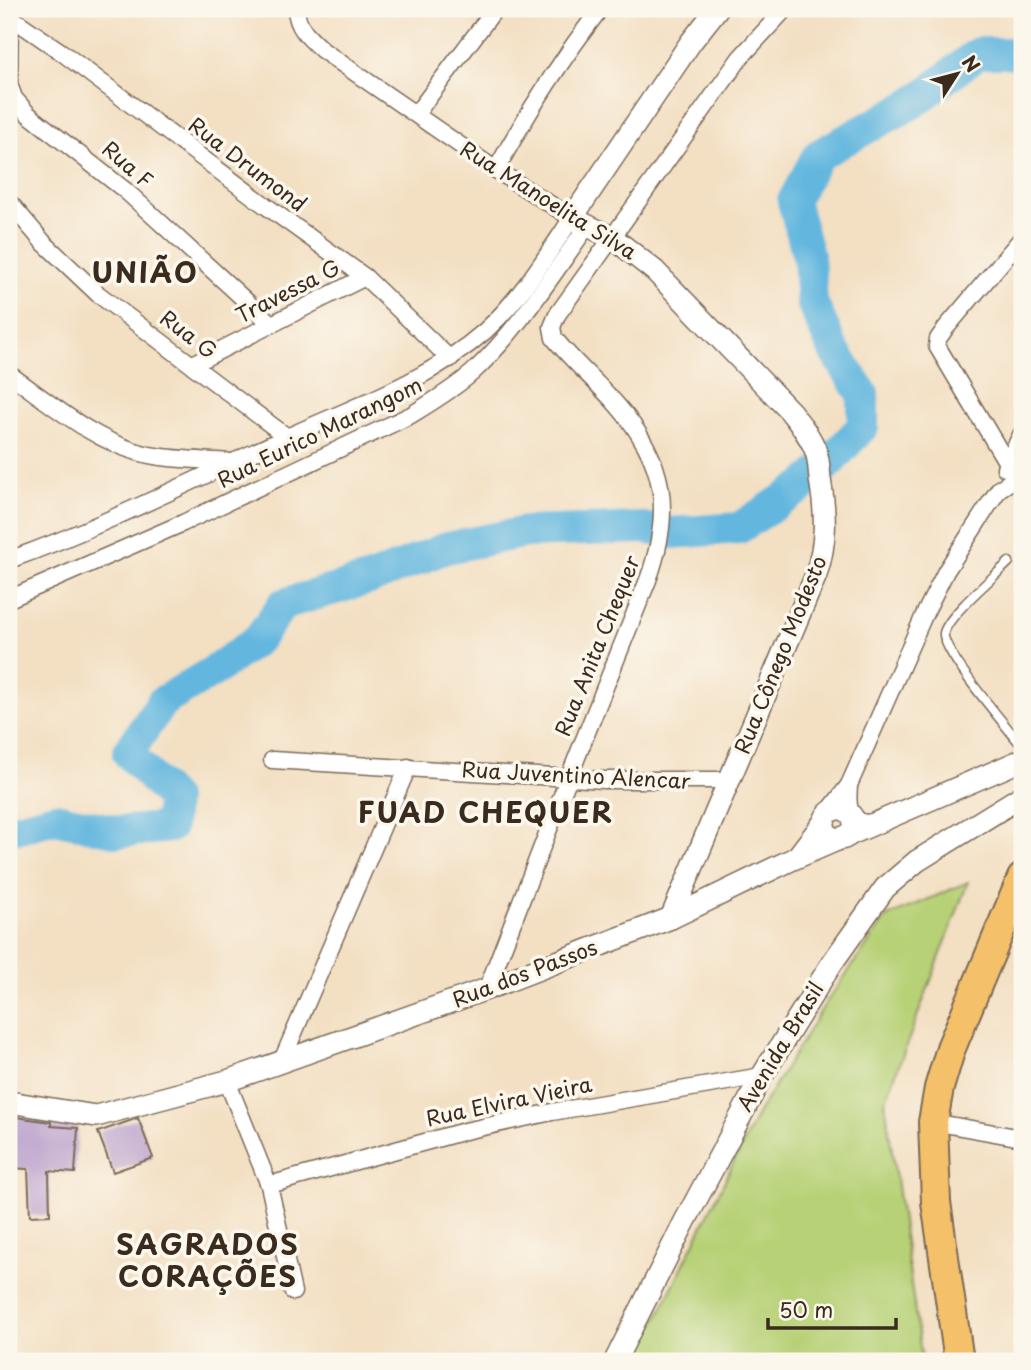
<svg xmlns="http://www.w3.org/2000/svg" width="1031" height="1370" font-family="'Playpen Sans',sans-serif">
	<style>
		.green { fill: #b7d177; stroke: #797e4a; stroke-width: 2 }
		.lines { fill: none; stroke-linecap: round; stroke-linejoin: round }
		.river { stroke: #63b7df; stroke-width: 32 }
		.building { fill: #b89dcb }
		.service-casing { stroke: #7b6957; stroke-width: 11 }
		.minor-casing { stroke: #7b6957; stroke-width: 19 }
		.tertiary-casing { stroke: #7b6957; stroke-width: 24 }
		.trunk-casing { stroke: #7b6957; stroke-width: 32 }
		.service { stroke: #fff; stroke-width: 8 }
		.minor { stroke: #fff; stroke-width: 16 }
		.tertiary { stroke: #fff; stroke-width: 21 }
		.trunk { stroke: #f4c16a; stroke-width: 28 }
		.labels { text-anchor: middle; stroke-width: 7; stroke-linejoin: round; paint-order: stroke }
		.street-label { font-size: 21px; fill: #3b2a1e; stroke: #fbf7ec }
		.district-label { font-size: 28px; font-weight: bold; letter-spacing: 2px; fill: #3b2a1e; stroke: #fbf7ec }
	</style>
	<rect width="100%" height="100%" fill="#fbf7ec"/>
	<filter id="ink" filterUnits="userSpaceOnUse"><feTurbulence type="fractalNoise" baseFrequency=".0143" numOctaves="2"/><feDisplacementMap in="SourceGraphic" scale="14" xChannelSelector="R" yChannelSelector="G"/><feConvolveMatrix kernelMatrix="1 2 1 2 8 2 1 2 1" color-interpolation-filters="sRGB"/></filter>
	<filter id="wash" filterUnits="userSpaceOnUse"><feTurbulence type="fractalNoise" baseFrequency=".00686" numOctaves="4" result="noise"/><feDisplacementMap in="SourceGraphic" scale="28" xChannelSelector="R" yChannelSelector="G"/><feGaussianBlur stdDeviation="1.57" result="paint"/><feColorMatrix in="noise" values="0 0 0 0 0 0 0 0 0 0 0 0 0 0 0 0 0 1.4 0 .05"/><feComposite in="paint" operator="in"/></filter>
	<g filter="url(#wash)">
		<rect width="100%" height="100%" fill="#f3dfc2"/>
		<path class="green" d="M968 882 885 1102 922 1361H636L758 1113 825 1004 887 917Z"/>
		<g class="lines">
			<path class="river" d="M9 830 55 818 119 832 170 827 172 799 128 753 162 702 217 669 258 639 283 604 373 578 446 548 526 532 643 528 672 533 739 528 802 487 825 467 863 426V394L834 351 812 302 809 259 793 201 818 155 915 102 978 53H1022"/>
		</g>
		<g id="blocks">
			<g class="building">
				<path d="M9 1116 51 1122V1126L78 1128 75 1173 49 1171 50 1215 30 1216 28 1169 9 1168Z"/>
				<path d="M138 1118 153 1158 113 1172 98 1132Z"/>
			</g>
		</g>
	</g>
	<g filter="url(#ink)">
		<use href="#blocks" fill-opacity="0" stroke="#7b6957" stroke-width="2"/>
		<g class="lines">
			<g class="service-casing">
				<path id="service" d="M1009 562C994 577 948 615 944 633 941 651 1008 728 1022 746"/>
			</g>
			<g class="minor-casing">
				<g id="minor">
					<path d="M9 16 60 51 266 206 365 277 450 359"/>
					<path d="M10 17 9 84 14 98 28 114 126 191 270 323"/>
					<path d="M416 114 495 9"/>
					<path d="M496 170C527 113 561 60 600 9"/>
					<path d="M9 202 43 242 98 294 287 437"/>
					<path d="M193 364 365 277"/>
					<path d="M9 374C53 405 100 447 155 456 180 460 206 460 231 462"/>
					<path d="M1007 463 937 346 938 339 945 329 1022 238"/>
					<path d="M1005 468 1022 433"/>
					<path d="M9 560C104 526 193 480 285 438 355 406 427 382 485 331 521 298 545 258 572 218L496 170 322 50C309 38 297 28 296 9"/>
					<path d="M9 599 183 523 411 415C432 402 454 389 473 372 518 330 552 275 588 225"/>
					<path d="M272 760 604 780H731"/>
					<path d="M849 785C848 802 846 814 863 823L875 822"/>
					<path d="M793 858 849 785 925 613 946 571 999 489 1022 474"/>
					<path d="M487 989 569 777 648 580C673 511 666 461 617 405 597 382 573 362 554 338L552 327 557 315 740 58 785 9"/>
					<path d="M281 1063 408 767"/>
					<path d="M227 1081 269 1185 293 1292"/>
					<path d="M933 1122 1022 1138"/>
					<path d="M269 1185 465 1131 552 1112 762 1076"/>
				</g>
			</g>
			<g class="tertiary-casing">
				<g id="tertiary">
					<circle cx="839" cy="824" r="15"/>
					<path d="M671 918 816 575C827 540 826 515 820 479 819 470 819 460 816 452 811 437 800 424 790 411L655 271 613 238 572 218 691 42 717 9"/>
					<path d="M9 1102 96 1116 227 1081 487 989 671 918 793 859 1022 760"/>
					<path d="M615 1361 684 1223 762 1076 832 963 885 888 917 861 1022 796"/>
				</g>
			</g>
			<g class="trunk-casing">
				<path id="trunk" d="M959 1361 936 1202 933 1122 939 1088 951 1048 1022 878"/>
			</g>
			<use href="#service" class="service"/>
			<use href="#minor" class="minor"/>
			<use href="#tertiary" class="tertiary"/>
			<use href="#trunk" class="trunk"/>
		</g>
	</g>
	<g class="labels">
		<g class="street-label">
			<text transform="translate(127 165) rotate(41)" y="7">Rua F</text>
			<text transform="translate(247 165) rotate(37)" y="7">Rua Drumond</text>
			<text transform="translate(548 201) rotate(32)" y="7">Rua Manoelita Silva</text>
			<text transform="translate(288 292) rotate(-27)" y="7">Travessa G</text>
			<text transform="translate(188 335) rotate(37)" y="7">Rua G</text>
			<text transform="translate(320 433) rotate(-26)" y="7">Rua Eurico Marangom</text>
			<text transform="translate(598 646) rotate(-68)" y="7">Rua Anita Chequer</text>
			<text transform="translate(781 655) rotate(-68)" y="7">Rua Cônego Modesto</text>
			<text transform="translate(576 776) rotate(3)" y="7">Rua Juventino Alencar</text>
			<text transform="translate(525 974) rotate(-21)" y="7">Rua dos Passos</text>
			<text transform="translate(781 1047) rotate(-59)" y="7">Avenida Brasil</text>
			<text transform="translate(509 1102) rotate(-12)" y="7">Rua Elvira Vieira</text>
		</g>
		<g class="district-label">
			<text x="145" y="283">UNIÃO</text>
			<text x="486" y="823">FUAD CHEQUER</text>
			<text x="208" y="1255">SAGRADOS<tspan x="208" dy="32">CORAÇÕES</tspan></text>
		</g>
	</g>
	<rect width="1031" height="1370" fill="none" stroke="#fbf7ec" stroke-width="35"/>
	<g transform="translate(957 74) rotate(54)" stroke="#fbf7ec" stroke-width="5" paint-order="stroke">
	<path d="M0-5L12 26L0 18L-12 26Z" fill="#3b2a1e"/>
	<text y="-10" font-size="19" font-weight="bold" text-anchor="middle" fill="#3b2a1e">N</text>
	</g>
	<path d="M768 1318v10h128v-10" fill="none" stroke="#3b2a1e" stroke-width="3.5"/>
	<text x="779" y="1318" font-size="21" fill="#3b2a1e" stroke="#fbf7ec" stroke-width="5" paint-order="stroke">50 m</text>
</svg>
